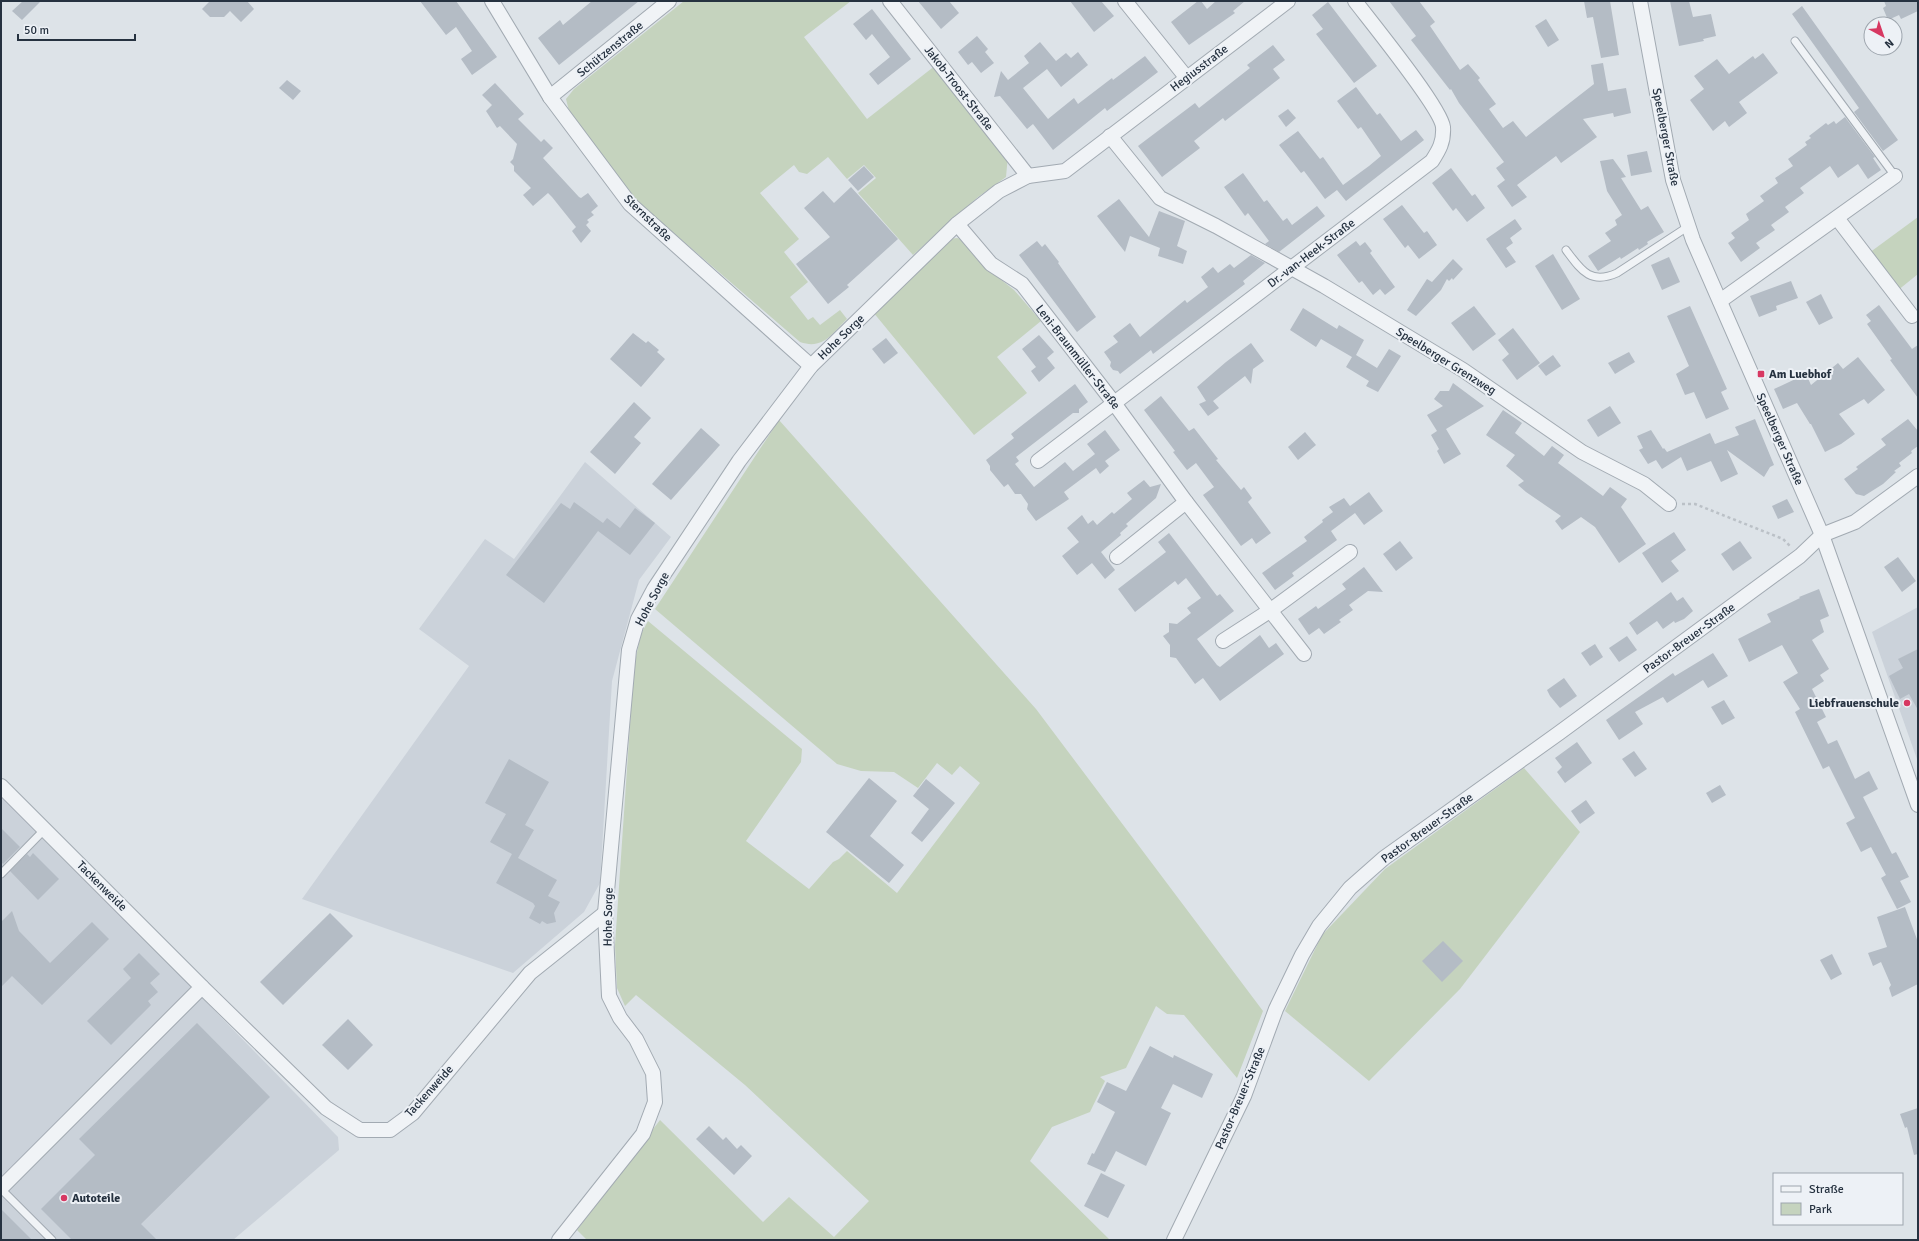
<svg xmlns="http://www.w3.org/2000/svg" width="1919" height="1241" font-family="Signika,sans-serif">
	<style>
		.built { fill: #cbd2da }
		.green { fill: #c5d3be }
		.building { fill: #b4bcc5 }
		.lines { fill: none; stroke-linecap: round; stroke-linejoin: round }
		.lane-casing { stroke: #a2aab2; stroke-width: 9 }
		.street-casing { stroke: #a2aab2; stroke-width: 16 }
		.path { stroke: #bbc1c7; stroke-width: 2.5; stroke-dasharray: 3 3; stroke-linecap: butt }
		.lane { stroke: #f0f3f6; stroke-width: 7 }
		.street { stroke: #f0f3f6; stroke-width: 14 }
		.poi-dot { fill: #d73862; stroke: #edf1f6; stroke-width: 1.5 }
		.labels { text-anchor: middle; stroke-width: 4; stroke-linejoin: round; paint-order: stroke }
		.street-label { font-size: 12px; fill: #263240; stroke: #edf1f6 }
		.poi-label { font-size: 12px; font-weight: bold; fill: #263240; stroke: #edf1f6; text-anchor: start }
	</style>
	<rect width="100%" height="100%" fill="#dde3e8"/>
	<g class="built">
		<path d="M585 462 671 537 639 580 612 681 600 883 584 912 513 973 302 899 469 666 419 629 485 539 514 559Z"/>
		<path d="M1918 607V762L1872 632Z"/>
		<path d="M1 792 338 1137 339 1150 233 1240H1Z"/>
	</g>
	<g class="green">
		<path d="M684 1H851L804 37 867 119 936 65 1008 155 1006 177 978 197 913 255 858 193 876 178 864 165 847 179 828 157 807 174 799 172 794 165 760 193 799 239 784 252 808 282 790 297 808 320 813 317 820 325 840 310 847 319C832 334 823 350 800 342L633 198 569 111 566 99 574 89Z"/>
		<path d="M1918 217V274L1897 291 1869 253Z"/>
		<path d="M957 238 961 239 985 267 1014 290 1041 321 997 357 1027 393 974 435 873 312 950 239Z"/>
		<path d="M779 420 1036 709 1263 1011 1237 1078 1184 1015 1167 1014 1156 1006 1126 1068 1100 1077 1105 1081 1090 1112 1052 1127 1030 1161 1110 1240H587L577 1230 660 1120 763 1222 789 1197 834 1237 869 1201 745 1085 636 995 625 1006 617 988 615 945 634 666 641 634 648 621 802 749 801 762 746 841 809 889 833 862 839 859 847 851 897 893 980 783 960 766 952 775 937 763 918 788 894 772 861 771 837 764 655 609Z"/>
		<path d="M1524 768 1580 832 1460 989 1369 1081 1285 1011 1322 935 1385 869Z"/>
	</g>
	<g class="building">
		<path d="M23 1H41L22 20 12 11Z"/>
		<path d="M210 1H247L254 9 241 22 230 11 224 17H210L202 9Z"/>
		<path d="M420 1H456L497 57 472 75 461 59 472 51 456 27 446 35Z"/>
		<path d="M592 1H639L559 65 538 38 560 20 563 25Z"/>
		<path d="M918 1H949L959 13 941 29Z"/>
		<path d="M1070 1H1101L1114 16 1094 32Z"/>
		<path d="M1198 1H1201L1207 9 1216 1H1245L1233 11 1235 13 1189 45 1171 22Z"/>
		<path d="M1389 1H1419L1435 22 1430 26 1460 70 1468 64 1480 78 1478 80 1496 104 1489 109 1503 128 1513 121 1526 137 1594 84 1591 65 1603 63 1608 91 1626 88 1631 113 1614 117 1613 113 1583 119 1597 137 1561 163 1556 156 1517 185 1527 197 1512 207 1497 186 1505 180 1496 168 1504 162 1459 103 1451 89 1450 90 1411 40 1416 36Z"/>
		<path d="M1584 1H1610L1619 55 1601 58 1593 17 1587 18Z"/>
		<path d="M1670 1H1689L1693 17 1711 14 1716 36 1703 39 1704 41 1679 46Z"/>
		<path d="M1884 1H1918V11L1901 19 1899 15 1888 20 1883 8 1886 6Z"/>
		<path d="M1328 2 1377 66 1354 83 1316 34 1323 29 1312 15Z"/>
		<path d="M1802 6 1898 140 1883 151 1854 112 1859 108 1792 14Z"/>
		<path d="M872 9 911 59 878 85 869 74 890 57 872 34 866 40 853 24Z"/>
		<path d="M1546 19 1559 40 1548 47 1535 26Z"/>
		<path d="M977 36 988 49 985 52 994 63 981 73 972 62 968 65 958 52Z"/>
		<path d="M1040 42 1056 61 1066 53 1071 58 1078 52 1088 65 1061 87 1047 69 1023 88 1048 119 1074 98 1078 104 1112 78 1113 80 1145 56 1158 72 1107 111 1105 108 1053 150 1033 124 1027 129 1000 96 994 97 1001 71 1008 80 1029 63 1024 56Z"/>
		<path d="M1273 45 1285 60 1273 69 1280 78 1225 121 1223 118 1194 141 1200 148 1162 177 1138 146 1195 103 1199 108 1250 68 1247 65Z"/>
		<path d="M1763 53 1778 73 1739 102 1747 113 1729 127 1725 121 1713 131 1690 100 1704 89 1694 76 1717 59 1729 74 1753 56 1755 59Z"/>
		<path d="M287 80 301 91 293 100 279 88Z"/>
		<path d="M495 83 524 114 518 119 541 142 544 139 553 148 543 158 579 197 581 198 588 193 598 206 591 212 594 215 587 220 589 222 586 225 591 231 581 243 572 231 576 227 552 197 548 193 533 206 523 195 531 188 514 171V166L510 162 513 159 517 144 500 126 497 128 486 111 492 105 482 95Z"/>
		<path d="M1356 87 1377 115 1380 113 1401 141 1416 130 1424 140 1346 201 1337 190 1325 199 1304 171 1301 173 1279 145 1298 131 1320 159 1323 157 1343 185 1369 166 1381 156 1361 127 1358 129 1337 101Z"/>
		<path d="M1288 109 1296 118 1286 127 1278 116Z"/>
		<path d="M1845 117 1875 157 1873 158 1881 170 1868 179 1858 164 1838 178 1830 166 1800 188 1804 193 1785 207 1789 212 1771 225 1775 230 1756 243 1760 248 1741 262 1728 243 1735 238 1731 233 1749 220 1746 214 1764 201 1760 196 1778 183 1775 178 1793 166 1788 159 1807 145 1805 142 1811 138 1809 136 1826 123 1828 125 1834 121 1836 124Z"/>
		<path d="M1647 151 1652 172 1631 176 1627 155Z"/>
		<path d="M1613 159 1626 177 1621 178 1641 210 1648 206 1664 232 1647 242 1648 244 1639 250 1638 248 1621 259 1620 257 1598 271 1588 256 1611 241 1605 233 1617 225 1615 220 1622 215 1607 191 1600 161Z"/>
		<path d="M864 166 874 177 858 191 848 180Z"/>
		<path d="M1451 168 1472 196 1475 194 1485 208 1467 222 1456 208 1453 211 1432 183Z"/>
		<path d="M1243 173 1264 202 1267 200 1283 221 1287 218 1292 225 1317 206 1325 216 1279 252 1265 244 1269 241 1248 213 1245 216 1224 187Z"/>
		<path d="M851 187 898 239 847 285 849 287 828 304 796 264 830 237 804 208 823 191 834 203Z"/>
		<path d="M1119 199 1149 237 1159 211 1185 221 1177 246 1187 251 1183 264 1158 256 1160 248 1130 236 1125 252 1097 216Z"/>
		<path d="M1402 205 1424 233 1427 231 1437 245 1419 259 1408 245 1405 248 1383 219Z"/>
		<path d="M1515 219 1522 229 1510 238 1513 243 1506 248 1516 262 1506 268 1486 239Z"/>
		<path d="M1037 241 1042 247 1045 244 1059 262 1058 263 1096 317 1077 332 1019 255Z"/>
		<path d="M1356 241 1360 246 1365 242 1372 251 1370 253 1395 287 1385 295 1380 289 1373 295 1362 281 1359 283 1337 255Z"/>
		<path d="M1553 254 1580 299 1562 310 1535 266Z"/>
		<path d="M1251 255 1265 263 1243 281 1245 284 1153 354 1151 350 1120 374 1118 371 1113 370 1110 366 1111 362 1104 352 1118 342 1113 336 1130 323 1140 337 1185 300 1187 303 1208 287 1201 277 1213 267 1218 273 1230 264 1234 268Z"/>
		<path d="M1669 257 1680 282 1662 290 1651 265Z"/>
		<path d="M1453 259 1463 269 1453 280 1452 278 1449 281 1447 279 1441 290 1416 316 1407 310 1427 279 1432 282Z"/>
		<path d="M1791 281 1798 298 1776 306 1777 310 1759 317 1750 296Z"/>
		<path d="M1821 294 1833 318 1819 325 1806 302Z"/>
		<path d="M1879 305 1912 349 1918 345V398L1890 360 1892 359 1867 324 1871 321 1866 315Z"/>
		<path d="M1474 306 1496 334 1473 351 1451 323Z"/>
		<path d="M1690 306 1727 389 1721 392 1729 409 1706 419 1694 392 1685 395 1676 374 1689 366 1667 316Z"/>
		<path d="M1303 308 1337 329 1339 325 1364 340 1356 355 1377 368 1389 349 1401 356 1378 392 1366 386 1369 381 1346 367 1352 357 1321 339 1316 347 1290 330Z"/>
		<path d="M1513 328 1540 363 1517 380 1502 360 1509 354 1498 340Z"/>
		<path d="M633 333 646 343 648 341 659 350 657 352 665 359 641 387 610 359Z"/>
		<path d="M1039 335 1054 352 1047 358 1055 368 1039 382 1031 371 1036 367 1022 349Z"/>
		<path d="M886 338 898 353 884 364 872 349Z"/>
		<path d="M1251 343 1264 361 1253 369 1251 384 1245 376 1213 401 1219 408 1208 416 1199 404 1206 401 1197 387 1226 362Z"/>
		<path d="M1629 352 1635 362 1615 374 1608 363Z"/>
		<path d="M1553 355 1561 366 1546 376 1538 366Z"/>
		<path d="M1858 357 1885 390 1868 404 1864 399 1839 414 1855 434 1841 444 1825 452 1811 424H1810L1797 403 1783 409 1774 389 1806 374 1811 385 1838 363 1843 369Z"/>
		<path d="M1453 383 1484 406 1446 429 1461 454 1444 464 1437 451 1439 449 1431 435 1437 431 1427 415 1443 406 1434 399 1440 391H1449Z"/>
		<path d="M1075 384 1088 402 1079 409V413H1073L1016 457 1019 461 1015 464 1034 487 1065 462 1073 471 1095 454 1087 444 1105 430 1120 450 1105 461 1109 466 1100 474 1096 468 1064 492 1069 499 1036 521 1027 509 1028 504 1021 494H1015L1008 484 1004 487 990 470V466L986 460 1014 438 1011 434Z"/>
		<path d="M1161 396 1189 431 1194 428 1218 459 1216 460 1241 490 1244 487 1252 498 1248 502 1271 533 1256 544 1252 538 1241 546 1203 495 1214 487 1196 463 1187 470 1173 452 1175 451 1144 410Z"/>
		<path d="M634 402 651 418 634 437 641 443 615 474 590 452Z"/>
		<path d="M1610 406 1621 423 1598 437 1587 420Z"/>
		<path d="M1503 410 1522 423 1515 433 1544 456 1552 446 1564 455 1558 463 1603 496 1610 487 1627 499 1621 507 1646 544 1619 563 1595 527 1581 517 1562 530 1555 521 1561 516 1526 492 1518 485 1524 481 1506 466 1515 455 1486 435Z"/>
		<path d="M1755 419 1774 465 1770 467 1764 477 1727 450 1738 474 1721 482 1711 461 1687 471 1681 457 1662 469 1656 460 1648 464 1639 450 1643 448 1637 436 1651 430 1663 449 1664 448 1667 452 1710 433 1715 444 1739 435 1735 427Z"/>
		<path d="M1908 419 1918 431V446L1911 451 1912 453 1899 463 1901 466 1894 471 1896 472 1883 484 1864 496 1856 494 1844 479 1858 469 1856 467 1886 445 1881 439Z"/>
		<path d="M701 428 720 445 671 500 652 484Z"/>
		<path d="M1305 432 1316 445 1298 460 1288 447Z"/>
		<path d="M1144 480 1150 487 1161 484 1156 498 1126 524 1128 526 1120 533 1121 535 1101 552 1115 570 1105 579 1092 563 1077 575 1062 556 1079 542 1067 528 1082 515 1088 524 1093 520 1097 525 1112 512 1114 514 1132 499 1127 493Z"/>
		<path d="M1369 492 1383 511 1364 525 1355 513 1331 531 1337 540 1292 573 1294 576 1275 590 1262 573 1307 541 1304 537 1323 522 1322 520 1333 512 1329 507 1344 498 1350 506Z"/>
		<path d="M1787 499 1794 512 1778 519 1772 506Z"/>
		<path d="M574 502 603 523 607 518 620 528 635 508 655 523 630 555 598 531 544 603 506 575 561 503 570 509Z"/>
		<path d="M1674 532 1686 550 1671 561 1679 571 1662 583 1642 553Z"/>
		<path d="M1169 533 1217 596 1220 594 1234 611 1197 639 1217 665 1220 667 1260 635 1269 648 1276 643 1284 654 1220 701 1203 678 1195 684 1176 658 1170 657V645L1163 636 1169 632V623L1177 624 1191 613 1187 608 1201 598 1186 578 1178 585 1175 581 1135 612 1118 589 1166 552 1158 542Z"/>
		<path d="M1400 541 1413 558 1396 571 1383 554Z"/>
		<path d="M1740 541 1752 558 1733 571 1721 554Z"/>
		<path d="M1898 557 1916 581 1902 592 1884 567Z"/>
		<path d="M1364 567 1383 592 1368 591 1349 605 1353 610 1339 620 1341 622 1324 634 1319 628 1309 635 1298 619 1316 606 1318 609 1346 589 1342 584Z"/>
		<path d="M1819 589 1829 616 1820 620 1824 632 1812 640 1829 669 1820 675 1824 681 1812 689 1826 717 1817 722 1828 744 1837 740 1855 779 1869 771 1878 789 1863 797 1892 854 1896 852 1909 877 1900 881 1911 902 1897 909 1881 878 1886 875 1871 847 1861 852 1846 823 1855 818 1829 766 1823 769 1795 712 1800 709 1783 682 1798 673 1782 645 1749 662 1738 639 1771 622 1767 614 1800 598 1799 597Z"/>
		<path d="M1671 592 1677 601 1683 597 1693 611 1684 619 1675 623 1674 621 1663 629 1657 621 1637 635 1629 623Z"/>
		<path d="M1627 636 1637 650 1619 662 1609 648Z"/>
		<path d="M1595 644 1603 657 1590 666 1581 653Z"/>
		<path d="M1918 649V710L1909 694 1900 699 1889 676 1903 668 1898 659Z"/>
		<path d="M1713 653 1728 676 1708 688 1703 680 1667 703 1663 697 1635 712 1643 724 1619 740 1606 720 1673 673 1675 676Z"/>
		<path d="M1564 678 1577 696 1560 708 1550 696 1547 690Z"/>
		<path d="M1724 700 1735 718 1722 725 1711 707Z"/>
		<path d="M1577 742 1592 763 1565 783 1557 772 1562 767 1555 758Z"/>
		<path d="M1634 751 1647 769 1635 777 1622 759Z"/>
		<path d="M509 759 549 782 525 825 534 830 518 858 557 880 548 896 560 902 554 913 556 922 547 924 542 921 540 924 529 918 535 906 533 903 496 883 512 854 490 842 506 814 485 803Z"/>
		<path d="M869 778 897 801 870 836 904 865 889 883 826 832Z"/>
		<path d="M926 779 955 803 922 842 911 833 929 809 913 796Z"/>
		<path d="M1720 785 1726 795 1712 803 1706 793Z"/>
		<path d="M1586 800 1595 813 1580 824 1571 811Z"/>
		<path d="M1 828 20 847 3 864 1 862Z"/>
		<path d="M33 853 59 879 38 900 10 871 27 854 30 857Z"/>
		<path d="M1905 907 1918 942V984L1892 997 1889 988 1891 985 1881 962 1873 966 1868 953 1887 947 1877 917Z"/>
		<path d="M12 911 19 931 50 963 92 922 109 939 42 1005 12 976 1 987V922Z"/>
		<path d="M330 913 353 936 283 1005 260 982Z"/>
		<path d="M1443 941 1463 961 1442 982 1422 961Z"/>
		<path d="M139 953 160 974 150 983 158 992 148 1001 151 1005 111 1045 87 1021 131 978 123 969Z"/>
		<path d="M1832 954 1842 974 1831 980 1820 960Z"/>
		<path d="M348 1019 373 1045 348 1070 322 1045Z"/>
		<path d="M197 1023 270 1097 141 1224 157 1240H72L41 1209 95 1155 79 1139Z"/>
		<path d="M1150 1046 1173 1058 1174 1055 1213 1074 1202 1098 1173 1084 1161 1108 1171 1113 1146 1166 1116 1151 1105 1172 1087 1164 1092 1153 1094 1154 1115 1112 1097 1102 1107 1082 1126 1091Z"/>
		<path d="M1918 1108V1154L1914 1155 1907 1127 1905 1128 1900 1114Z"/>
		<path d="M709 1126 723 1140 726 1137 737 1149 741 1145 752 1156 734 1175 696 1139Z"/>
		<path d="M1101 1173 1125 1185 1108 1218 1084 1206Z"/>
		<path d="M1 1209 32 1240H1Z"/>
	</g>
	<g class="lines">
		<g class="lane-casing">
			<g id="lane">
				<path d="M1795 41 1895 176"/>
				<path d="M1566 250C1581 270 1590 285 1617 273L1689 226"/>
				<path d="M1 874 45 829"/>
				<path d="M1 1189 52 1240"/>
			</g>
		</g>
		<g class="street-casing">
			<g id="street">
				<path d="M492 1 550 97 630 204 811 366"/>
				<path d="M890 1 1028 176"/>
				<path d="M1125 1 1186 77"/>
				<path d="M1640 1 1673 180 1693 240 1822 535 1918 805"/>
				<path d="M550 97 669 1"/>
				<path d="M1110 136 1160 198 1216 226 1324 286 1463 370 1582 452 1644 484 1669 504"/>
				<path d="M1837 218 1912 316"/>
				<path d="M957 224 991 264 1022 284 1114 403 1186 502 1304 654"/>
				<path d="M1720 301 1895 176"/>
				<path d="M1038 461 1432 161C1439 150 1444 142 1443 127 1441 108 1371 22 1355 1"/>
				<path d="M1117 557 1186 502"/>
				<path d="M1223 641 1271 610 1350 552"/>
				<path d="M1 786 202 987 1 1188"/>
				<path d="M202 987 326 1108 360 1130H390L413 1113 530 973 605 913"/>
				<path d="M559 1240 643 1134 655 1102 653 1073 636 1039 620 1018 609 996 605 913 629 650 638 619 654 589 739 461 811 366 957 224 999 191 1028 176 1065 171 1288 1"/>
				<path d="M1174 1240 1244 1096 1276 1009 1302 955 1319 926 1350 888 1384 858 1559 733 1800 556 1822 535 1855 522 1918 476"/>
			</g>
		</g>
		<path class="path" d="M1682 504H1695L1783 539 1790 546"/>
		<use href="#lane" class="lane"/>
		<use href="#street" class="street"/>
	</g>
	<g class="poi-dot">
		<rect x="1757" y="370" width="8" height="8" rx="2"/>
		<circle cx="1907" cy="703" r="4"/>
		<circle cx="64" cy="1198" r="4"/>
	</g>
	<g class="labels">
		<g class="street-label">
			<text transform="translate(610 49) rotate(-39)" y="4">Schützenstraße</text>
			<text transform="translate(1199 68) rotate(-37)" y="4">Hegiusstraße</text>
			<text transform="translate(959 88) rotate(52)" y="4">Jakob-Troost-Straße</text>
			<text transform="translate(1666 137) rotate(79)" y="4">Speelberger Straße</text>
			<text transform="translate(648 218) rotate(44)" y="4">Sternstraße</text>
			<text transform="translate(1311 253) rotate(-37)" y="4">Dr.-van-Heek-Straße</text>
			<text transform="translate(841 337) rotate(-44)" y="4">Hohe Sorge</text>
			<text transform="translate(1078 357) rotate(52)" y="4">Leni-Braunmüller-Straße</text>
			<text transform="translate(1446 361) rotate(32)" y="4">Speelberger Grenzweg</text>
			<text transform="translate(1780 439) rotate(66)" y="4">Speelberger Straße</text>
			<text transform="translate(652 599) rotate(-62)" y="4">Hohe Sorge</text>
			<text transform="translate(1689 638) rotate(-36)" y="4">Pastor-Breuer-Straße</text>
			<text transform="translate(1427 828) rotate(-36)" y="4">Pastor-Breuer-Straße</text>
			<text transform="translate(102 886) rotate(45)" y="4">Tackenweide</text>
			<text transform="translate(608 917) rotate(-89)" y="4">Hohe Sorge</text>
			<text transform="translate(429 1091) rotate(-48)" y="4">Tackenweide</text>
			<text transform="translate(1240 1098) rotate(-67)" y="4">Pastor-Breuer-Straße</text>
		</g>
		<g class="poi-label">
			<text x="1769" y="378">Am Luebhof</text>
			<text x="1899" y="707" text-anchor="end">Liebfrauenschule</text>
			<text x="72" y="1202">Autoteile</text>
		</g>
	</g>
	<rect width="1919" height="1241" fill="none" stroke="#263240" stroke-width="4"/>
	<rect x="1773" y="1173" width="130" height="52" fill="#edf1f6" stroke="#9da5ad"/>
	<rect x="1781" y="1186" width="20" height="6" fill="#f0f3f6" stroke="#9da5ad"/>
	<text x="1809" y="1193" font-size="12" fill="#263240">Straße</text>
	<rect x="1781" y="1203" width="20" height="12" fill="#c5d3be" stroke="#9da5ad"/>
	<text x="1809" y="1213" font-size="12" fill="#263240">Park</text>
	<g transform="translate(1883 36) rotate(140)"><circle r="19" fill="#edf1f6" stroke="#9da5ad"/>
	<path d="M0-3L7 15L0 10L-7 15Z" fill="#d73862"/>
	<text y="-6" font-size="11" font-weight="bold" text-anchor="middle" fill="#263240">N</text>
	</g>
	<path d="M18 34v6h117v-6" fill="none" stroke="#263240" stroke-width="2"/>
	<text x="24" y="34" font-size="12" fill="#263240" stroke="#edf1f6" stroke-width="3" paint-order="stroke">50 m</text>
</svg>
